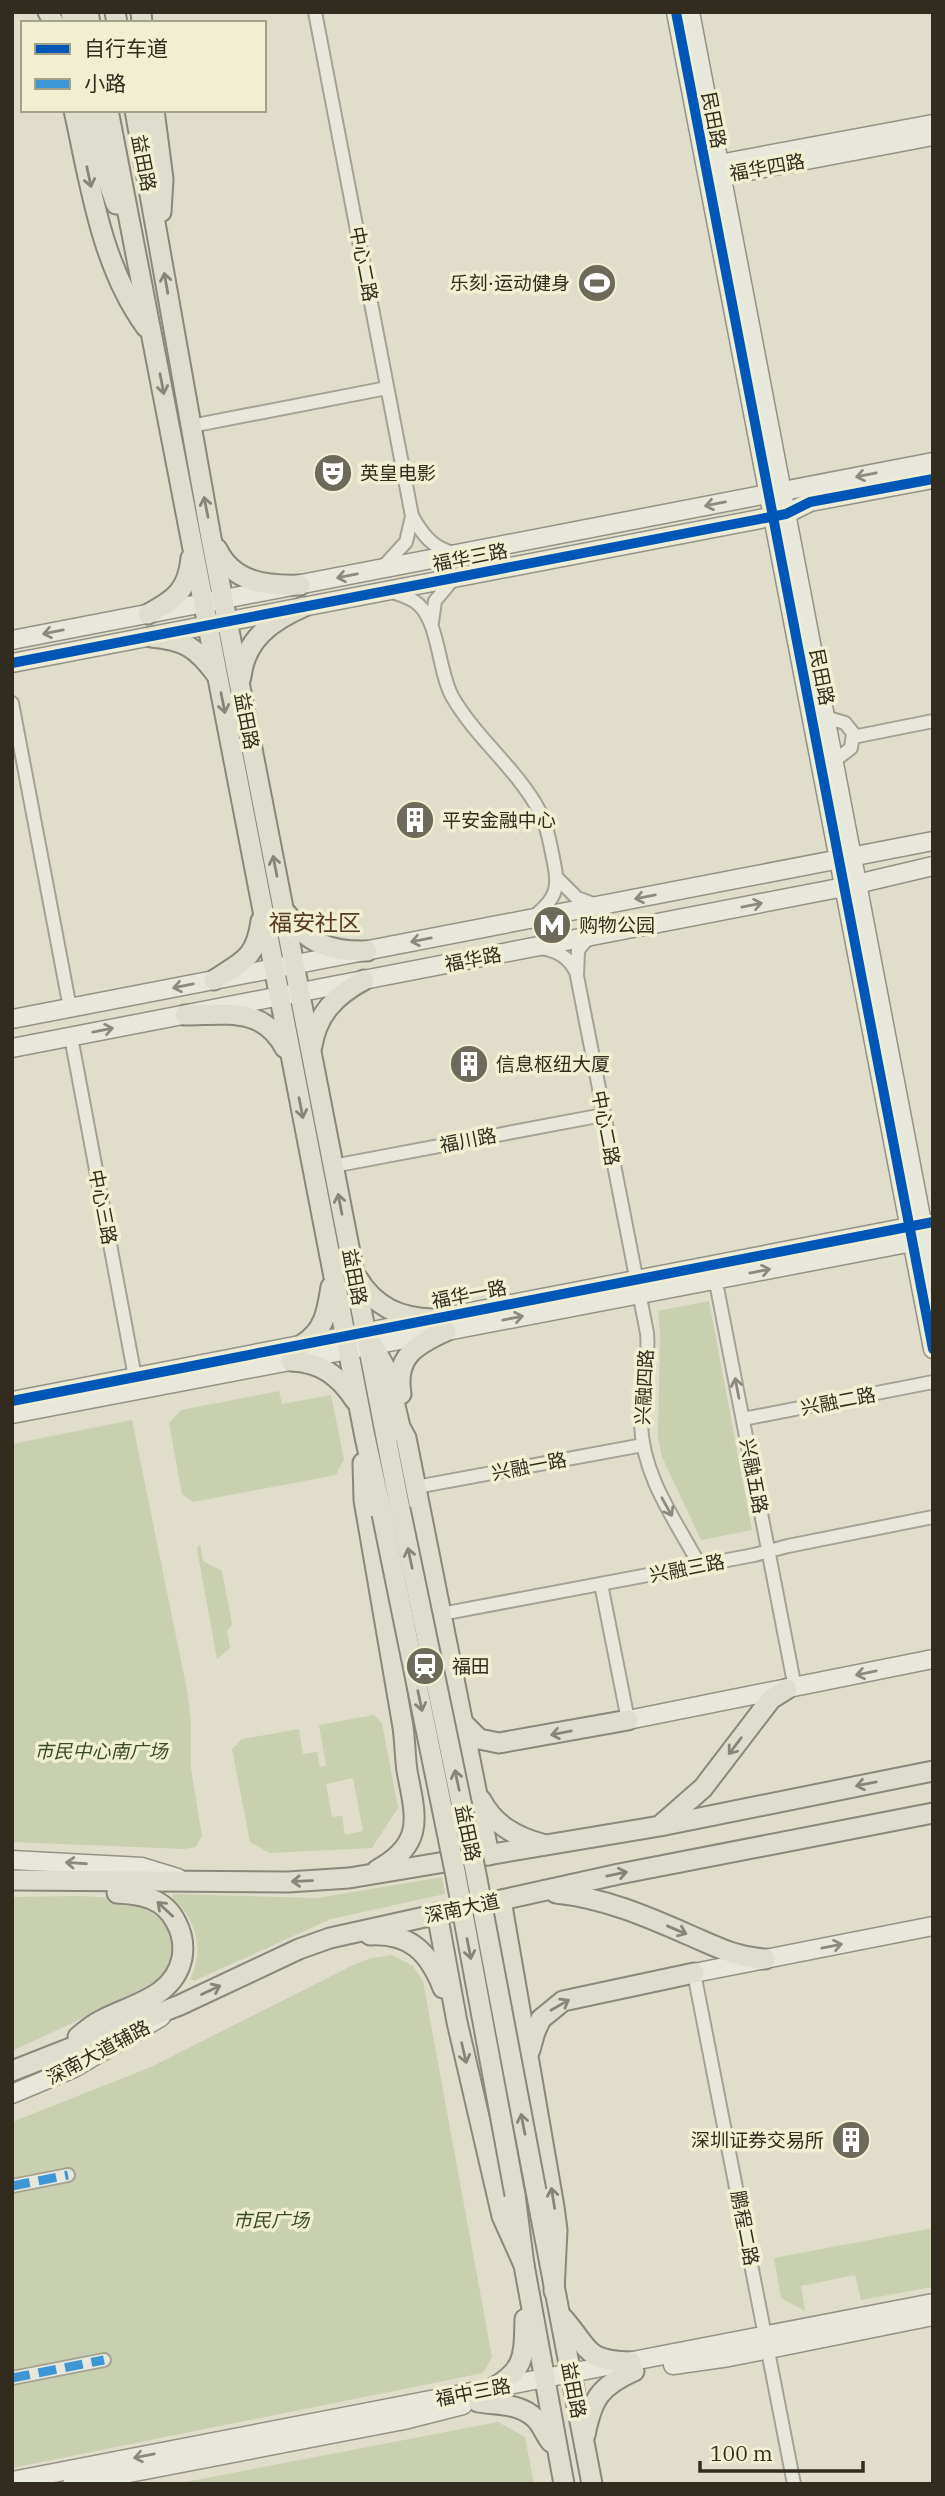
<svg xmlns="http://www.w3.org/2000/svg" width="945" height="2496" font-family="'IBM Plex Serif','Noto Sans SC',serif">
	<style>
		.green { fill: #c8d0b0; fill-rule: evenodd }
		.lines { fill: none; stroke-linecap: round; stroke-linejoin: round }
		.street-casing { stroke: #a5a295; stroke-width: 16 }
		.secondary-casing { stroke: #949284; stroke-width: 21 }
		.primary-casing { stroke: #8a887b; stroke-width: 23 }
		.street { stroke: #e8e7dc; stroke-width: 12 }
		.secondary { stroke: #e8e7dc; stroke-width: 18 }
		.primary { stroke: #dfdece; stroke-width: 19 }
		.primary-bridge-casing { stroke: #8a887b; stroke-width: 23; stroke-linecap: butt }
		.primary-bridge { stroke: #dfdece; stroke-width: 19 }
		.quiet { stroke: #3d96d5; stroke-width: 9; stroke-dasharray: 18 9; stroke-linecap: butt }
		.cycleway-casing { stroke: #f0efd2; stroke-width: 15 }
		.cycleway { stroke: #0057b8; stroke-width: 10 }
		.oneway { stroke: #888576 }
		.oneway2 { stroke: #8c8a7d }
		.labels { text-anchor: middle; stroke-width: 7; stroke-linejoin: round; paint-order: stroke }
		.street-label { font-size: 19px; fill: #312c1e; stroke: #f0efd2 }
		.poi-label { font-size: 19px; fill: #312c1e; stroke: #f0efd2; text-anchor: start }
		.park-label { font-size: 19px; font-style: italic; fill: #3a4b27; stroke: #f0efd2 }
		.quarter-label { font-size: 23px; fill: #593b23; stroke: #f0efd2 }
	</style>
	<rect width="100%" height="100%" fill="#e0decb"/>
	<g class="green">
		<path d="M709 1301 752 1530 701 1540 662 1457 658 1438 660 1332 658 1311Z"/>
		<path d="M279 1391 282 1404 331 1395 344 1459 336 1475 193 1502 182 1494 169 1423 181 1410Z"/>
		<path d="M132 1420 188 1695 191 1722V1769L202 1836 196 1847 184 1849 12 1842V1444Z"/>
		<path d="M200 1544 203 1561 222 1571 232 1624 227 1631 230 1648 217 1659 197 1549Z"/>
		<path d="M374 1715 382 1723 398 1808 372 1848 270 1853 250 1842 232 1749 242 1739 299 1729 303 1754 317 1752 320 1767 326 1766 319 1725ZM353 1778 363 1831 345 1835 342 1816 332 1817 326 1784Z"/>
		<path d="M442 1877 445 1894 331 1919 194 1981 190 1979C205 1950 196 1918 172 1898L173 1894 317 1898Z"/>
		<path d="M79 1896 137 1899 149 1903 173 1930 175 1961 166 1975 152 1986 12 2051V1897Z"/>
		<path d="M392 1955 413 1966 423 1981 492 2357 483 2373 12 2468V2122L151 2067 355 1964 372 1958Z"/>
		<path d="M933 2228V2287L861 2300 855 2275 801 2286 805 2311 781 2298 774 2258Z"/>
		<path d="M498 2422 525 2437 534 2484H175Z"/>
	</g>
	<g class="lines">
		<g class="street-casing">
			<g id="street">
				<path d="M315 12 412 516 406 542 383 567"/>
				<path d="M191 426 387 388"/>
				<path d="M412 516C422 534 434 550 455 553"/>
				<path d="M389 591C397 594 406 596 414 601 440 617 437 671 453 698 477 739 518 770 540 812 547 825 549 839 552 853 559 886 560 896 532 918"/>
				<path d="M432 622 435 601 454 578"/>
				<path d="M12 703 70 1008"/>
				<path d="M825 717 845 723 853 733 851 748 834 761"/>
				<path d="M853 737 933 721"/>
				<path d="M557 878 577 898 596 905"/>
				<path d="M589 937 578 950 577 976 647 1333C650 1363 640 1393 641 1423 642 1476 676 1521 700 1566"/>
				<path d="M541 948C556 950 569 957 576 972"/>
				<path d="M71 1037 135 1377"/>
				<path d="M333 1166 603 1115"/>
				<path d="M714 1272 795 1688"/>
				<path d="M743 1419 933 1382"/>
				<path d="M416 1487 643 1445"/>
				<path d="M601 1584 628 1720"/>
				<path d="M441 1614 754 1555 788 1546 933 1517"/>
				<path d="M694 1973 794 2484"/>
				<path d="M12 2186 68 2175"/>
				<path d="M12 2378 104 2360"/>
			</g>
		</g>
		<g class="secondary-casing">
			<g id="secondary">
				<path d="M676 12 933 1349"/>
				<path d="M690 12 933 1280"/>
				<path d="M710 171 719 164 933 124"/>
				<path d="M710 174 722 176 933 136"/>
				<path d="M12 640 933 462"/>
				<path d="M12 663 786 514 810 502 933 479"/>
				<path d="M12 1019 933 841"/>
				<path d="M12 1048 844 887 933 866"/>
				<path d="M12 1401 919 1225"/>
				<path d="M12 1414 923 1240"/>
				<path d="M628 1720 933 1659"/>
				<path d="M12 1860 142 1867 178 1878"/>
				<path d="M694 1973 933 1926"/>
				<path d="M12 2094 74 2068 161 2017"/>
				<path d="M673 2365 729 2357 933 2316"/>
				<path d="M12 2481 933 2303"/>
				<path d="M72 2484 404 2420 463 2405"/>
			</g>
		</g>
		<g class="primary-casing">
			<g id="primary">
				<path d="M48 12 54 23"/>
				<path d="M71 12 73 23"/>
				<path d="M88 12 90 23"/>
				<path d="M115 12 117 23"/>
				<path d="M141 12 142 23"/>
				<path d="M74 110C90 183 101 265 146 327"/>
				<path d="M92 110 105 172 116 204"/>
				<path d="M108 110 365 1437 382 1514"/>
				<path d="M135 110 211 538 400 1509"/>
				<path d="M154 110 163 179 161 212"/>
				<path d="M217 549C233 583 267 586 300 585"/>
				<path d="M148 614C175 600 188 590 191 558"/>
				<path d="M151 637C184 640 196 647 216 674"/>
				<path d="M241 677C245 640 271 621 303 607"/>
				<path d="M287 914C307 944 332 952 367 951"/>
				<path d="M214 980C243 961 256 958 261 921"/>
				<path d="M185 1015C226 1015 263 1006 285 1048"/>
				<path d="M312 1046C317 1014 336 995 364 980"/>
				<path d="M358 1279C375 1307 400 1318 433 1319"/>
				<path d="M303 1344C325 1330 327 1311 331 1287"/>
				<path d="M373 1346 387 1371 400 1427 406 1438 489 1855"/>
				<path d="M291 1361C321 1362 339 1376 355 1400"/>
				<path d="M401 1394C395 1357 415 1345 446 1331"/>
				<path d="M363 1463 364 1500 403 1727C405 1741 405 1756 407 1771 416 1817 425 1844 377 1870"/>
				<path d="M463 1723 479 1739 499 1743 628 1720"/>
				<path d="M481 1800C494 1825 516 1837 542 1844"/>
				<path d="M663 1823 703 1788 771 1699 787 1689"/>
				<path d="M12 1880 288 1882 349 1878 660 1826 933 1771"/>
				<path d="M556 1893C604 1898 646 1916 689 1935 717 1947 735 1957 765 1959"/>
				<path d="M501 1900 554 2207 557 2230 554 2291"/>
				<path d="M437 1913 457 2022 502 2216 524 2265"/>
				<path d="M370 1935C410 1933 429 1952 443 1988"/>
				<path d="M78 2037C85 2031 92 2025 100 2021 131 2004 174 1998 182 1958 184 1946 182 1933 176 1922 164 1898 141 1894 117 1893"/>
				<path d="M530 2050 535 2032 541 2019 563 2001 694 1973"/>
				<path d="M12 2071 180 2005 299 1949 330 1938 619 1874 933 1813"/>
				<path d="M536 2191 592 2484"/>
				<path d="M515 2195 524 2265 564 2484"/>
				<path d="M563 2318C590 2348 583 2361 631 2362"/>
				<path d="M491 2389C526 2371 524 2354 525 2319"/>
				<path d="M478 2402C498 2405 520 2403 536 2419 542 2425 545 2435 551 2442"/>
				<path d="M585 2435C592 2399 600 2386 634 2371"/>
			</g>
		</g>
		<use href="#street" class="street"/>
		<use href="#secondary" class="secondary"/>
		<use href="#primary" class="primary"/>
		<g class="primary-bridge-casing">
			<g id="primary-bridge">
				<path d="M400 1509 476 1874 536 2191"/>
				<path d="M382 1514 456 1876 515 2195"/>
			</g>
		</g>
		<use href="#primary-bridge" class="primary-bridge"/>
		<g class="quiet">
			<path d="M12 2186 68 2175"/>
			<path d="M12 2378 104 2360"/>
		</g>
		<g class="cycleway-casing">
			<g id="cycleway">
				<path d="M676 12 933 1349"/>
				<path d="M12 663 786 514 810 502 933 479"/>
				<path d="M12 1401 933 1222"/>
			</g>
		</g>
		<use href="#cycleway" class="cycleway"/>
	</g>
	<defs><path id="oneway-shaft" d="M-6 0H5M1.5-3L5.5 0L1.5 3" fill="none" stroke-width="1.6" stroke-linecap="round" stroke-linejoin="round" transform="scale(1.75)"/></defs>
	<g class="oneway">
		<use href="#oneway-shaft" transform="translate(89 177) rotate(78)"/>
		<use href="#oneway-shaft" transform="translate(166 283) rotate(-100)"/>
		<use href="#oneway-shaft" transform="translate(162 384) rotate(79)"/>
		<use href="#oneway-shaft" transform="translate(206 507) rotate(-101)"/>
		<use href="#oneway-shaft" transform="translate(223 703) rotate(79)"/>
		<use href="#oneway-shaft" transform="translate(275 866) rotate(-101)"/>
		<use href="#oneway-shaft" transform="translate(301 1108) rotate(79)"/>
		<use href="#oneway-shaft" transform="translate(340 1204) rotate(-101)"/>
		<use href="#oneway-shaft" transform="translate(410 1558) rotate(-102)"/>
		<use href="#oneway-shaft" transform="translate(420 1701) rotate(78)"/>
		<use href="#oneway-shaft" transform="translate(561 1733) rotate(169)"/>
		<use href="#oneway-shaft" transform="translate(735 1746) rotate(127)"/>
		<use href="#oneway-shaft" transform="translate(457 1780) rotate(-102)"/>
		<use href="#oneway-shaft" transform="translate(866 1784) rotate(169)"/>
		<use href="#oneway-shaft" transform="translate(617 1874) rotate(-12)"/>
		<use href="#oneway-shaft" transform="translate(302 1881) rotate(178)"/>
		<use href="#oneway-shaft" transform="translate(165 1909) rotate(-137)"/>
		<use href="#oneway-shaft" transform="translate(677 1930) rotate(23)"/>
		<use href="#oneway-shaft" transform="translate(469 1949) rotate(79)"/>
		<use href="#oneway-shaft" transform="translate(211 1990) rotate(-25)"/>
		<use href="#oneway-shaft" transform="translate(560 2005) rotate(-30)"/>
		<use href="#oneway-shaft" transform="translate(464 2053) rotate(77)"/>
		<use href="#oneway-shaft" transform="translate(523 2124) rotate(-101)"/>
		<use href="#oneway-shaft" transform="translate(553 2198) rotate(-99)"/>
	</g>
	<g class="oneway2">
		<use href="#oneway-shaft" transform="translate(866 475) rotate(169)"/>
		<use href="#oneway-shaft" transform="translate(715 504) rotate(169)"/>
		<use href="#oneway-shaft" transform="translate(347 576) rotate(169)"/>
		<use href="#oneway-shaft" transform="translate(53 632) rotate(169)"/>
		<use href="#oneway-shaft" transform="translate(645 897) rotate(169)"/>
		<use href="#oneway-shaft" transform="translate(752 905) rotate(-11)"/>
		<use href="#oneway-shaft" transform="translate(421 940) rotate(169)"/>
		<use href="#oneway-shaft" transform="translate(183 986) rotate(169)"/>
		<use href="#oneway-shaft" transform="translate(103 1030) rotate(-11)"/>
		<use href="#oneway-shaft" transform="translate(760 1271) rotate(-11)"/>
		<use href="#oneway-shaft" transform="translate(513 1318) rotate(-11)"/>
		<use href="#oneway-shaft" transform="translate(737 1388) rotate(-101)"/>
		<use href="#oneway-shaft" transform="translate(667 1507) rotate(61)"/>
		<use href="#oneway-shaft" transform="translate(866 1673) rotate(168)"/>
		<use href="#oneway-shaft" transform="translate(76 1863) rotate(-176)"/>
		<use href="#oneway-shaft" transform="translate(832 1946) rotate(-11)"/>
		<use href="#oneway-shaft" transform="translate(144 2456) rotate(169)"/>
	</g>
	<defs>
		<g id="stadium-disc" transform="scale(2.0125)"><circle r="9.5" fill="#6e6a5b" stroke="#f0efd2"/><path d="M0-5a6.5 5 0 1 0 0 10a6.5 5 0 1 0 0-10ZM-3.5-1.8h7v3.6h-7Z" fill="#fff"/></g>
		<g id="theatre-disc" transform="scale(2.0125)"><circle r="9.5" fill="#6e6a5b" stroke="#f0efd2"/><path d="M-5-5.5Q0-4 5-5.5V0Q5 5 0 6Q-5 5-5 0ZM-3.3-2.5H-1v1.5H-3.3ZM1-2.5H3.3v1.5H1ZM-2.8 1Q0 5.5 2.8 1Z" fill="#fff"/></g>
		<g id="building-disc" transform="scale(2.0125)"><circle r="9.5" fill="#6e6a5b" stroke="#f0efd2"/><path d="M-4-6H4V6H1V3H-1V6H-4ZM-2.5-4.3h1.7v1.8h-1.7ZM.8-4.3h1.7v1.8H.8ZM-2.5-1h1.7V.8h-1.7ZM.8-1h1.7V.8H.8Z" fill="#fff"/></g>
		<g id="metro-disc" transform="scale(2.0125)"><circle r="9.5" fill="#6e6a5b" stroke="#f0efd2"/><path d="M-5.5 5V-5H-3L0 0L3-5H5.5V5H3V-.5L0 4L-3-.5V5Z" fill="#fff"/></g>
		<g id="station-disc" transform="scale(2.0125)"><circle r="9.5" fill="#6e6a5b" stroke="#f0efd2"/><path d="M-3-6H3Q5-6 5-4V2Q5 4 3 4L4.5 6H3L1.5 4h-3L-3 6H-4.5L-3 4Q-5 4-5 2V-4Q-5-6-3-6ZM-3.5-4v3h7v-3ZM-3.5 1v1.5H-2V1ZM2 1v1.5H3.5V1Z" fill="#fff"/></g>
	</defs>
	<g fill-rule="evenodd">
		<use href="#stadium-disc" x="597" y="283"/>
		<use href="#theatre-disc" x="333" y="473"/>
		<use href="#building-disc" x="415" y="820"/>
		<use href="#metro-disc" x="552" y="925"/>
		<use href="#building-disc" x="469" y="1064"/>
		<use href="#station-disc" x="425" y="1666"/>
		<use href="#building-disc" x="851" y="2140"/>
	</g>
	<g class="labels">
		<g class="street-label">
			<text transform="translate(714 120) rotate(79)" y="7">民田路</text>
			<text transform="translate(144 163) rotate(79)" y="7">益田路</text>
			<text transform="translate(767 167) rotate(-10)" y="7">福华四路</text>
			<text transform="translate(364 264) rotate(79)" y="7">中心二路</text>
			<text transform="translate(470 557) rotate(-11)" y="7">福华三路</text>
			<text transform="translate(822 677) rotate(79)" y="7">民田路</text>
			<text transform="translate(247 721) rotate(79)" y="7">益田路</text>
			<text transform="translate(473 959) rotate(-11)" y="7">福华路</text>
			<text transform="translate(606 1128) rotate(79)" y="7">中心二路</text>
			<text transform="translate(468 1140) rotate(-11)" y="7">福川路</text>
			<text transform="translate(103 1207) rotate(79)" y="7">中心三路</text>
			<text transform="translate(355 1277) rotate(79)" y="7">益田路</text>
			<text transform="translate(469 1294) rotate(-11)" y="7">福华一路</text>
			<text transform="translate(644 1387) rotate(-87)" y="7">兴融四路</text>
			<text transform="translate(838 1401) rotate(-11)" y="7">兴融二路</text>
			<text transform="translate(529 1466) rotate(-11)" y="7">兴融一路</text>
			<text transform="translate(754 1476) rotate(79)" y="7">兴融五路</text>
			<text transform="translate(687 1568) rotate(-11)" y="7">兴融三路</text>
			<text transform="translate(468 1833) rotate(78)" y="7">益田路</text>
			<text transform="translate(462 1908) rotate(-12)" y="7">深南大道</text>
			<text transform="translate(98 2052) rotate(-28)" y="7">深南大道辅路</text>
			<text transform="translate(745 2228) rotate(79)" y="7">鹏程二路</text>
			<text transform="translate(574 2390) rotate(79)" y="7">益田路</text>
			<text transform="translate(473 2392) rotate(-11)" y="7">福中三路</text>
		</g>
		<g class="poi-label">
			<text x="570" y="290" text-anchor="end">乐刻·运动健身</text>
			<text x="360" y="480">英皇电影</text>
			<text x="442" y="827">平安金融中心</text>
			<text x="579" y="932">购物公园</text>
			<text x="496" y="1071">信息枢纽大厦</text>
			<text x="452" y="1673">福田</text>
			<text x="824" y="2147" text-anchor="end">深圳证券交易所</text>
		</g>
		<g class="park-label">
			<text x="101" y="1758">市民中心南广场</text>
			<text x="271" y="2227">市民广场</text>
		</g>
		<g class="quarter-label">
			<text x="315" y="931">福安社区</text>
		</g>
	</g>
	<rect width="945" height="2496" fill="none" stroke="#312c1e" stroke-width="28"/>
	<rect x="21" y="21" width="245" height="91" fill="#f0efd2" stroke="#a4a18a" stroke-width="2"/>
	<rect x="35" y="44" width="35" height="10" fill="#0057b8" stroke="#a4a18a" stroke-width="2"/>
	<text x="84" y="56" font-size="21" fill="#312c1e">自行车道</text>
	<rect x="35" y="79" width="35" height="10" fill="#3d96d5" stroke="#a4a18a" stroke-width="2"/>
	<text x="84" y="91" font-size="21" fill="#312c1e">小路</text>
	<path d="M700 2461v10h163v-10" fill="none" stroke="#312c1e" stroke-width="3.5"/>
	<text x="710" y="2461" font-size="21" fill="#312c1e" stroke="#f0efd2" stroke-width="5" paint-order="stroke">100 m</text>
</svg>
